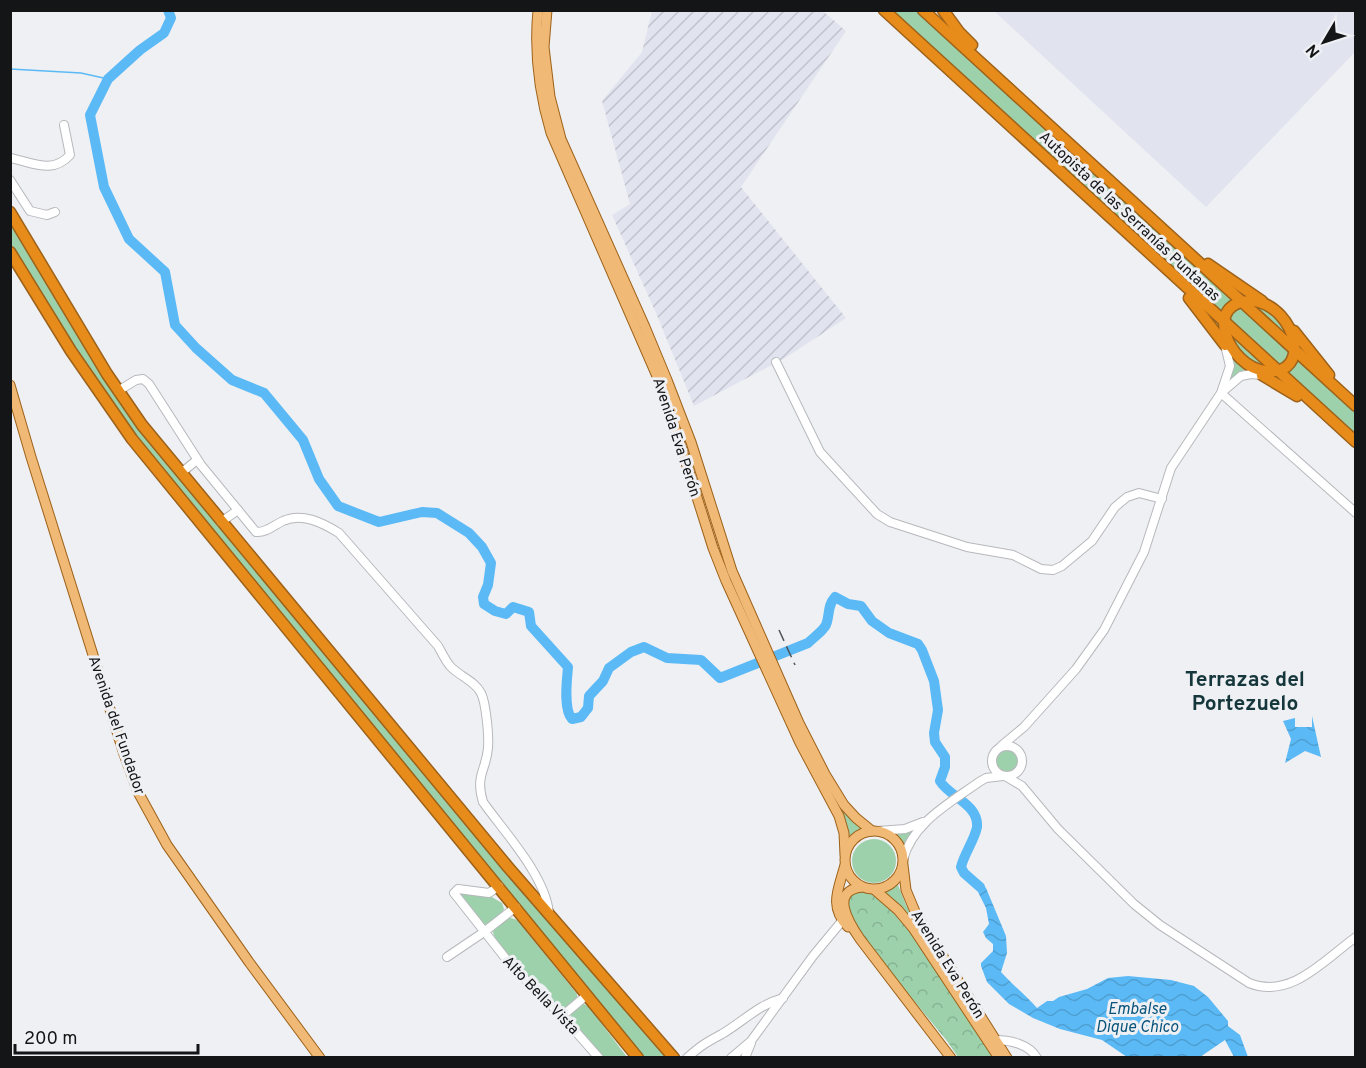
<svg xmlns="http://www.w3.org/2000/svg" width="1366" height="1068" font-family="Overpass,sans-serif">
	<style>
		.built { fill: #e1e3ef }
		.industrial { fill: url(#industrial-furrows) }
		.green { fill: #9dd1ac }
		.park { fill: url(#park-crowns) }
		.water { fill: url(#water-waves) }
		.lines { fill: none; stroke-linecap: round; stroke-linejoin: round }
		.stream { stroke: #5bbaf6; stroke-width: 1.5 }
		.river { stroke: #5bbaf6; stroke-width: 10 }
		.minor-casing { stroke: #b7b8bc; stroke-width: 10 }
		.major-casing { stroke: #9d6219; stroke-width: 11 }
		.highway-casing { stroke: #9d6219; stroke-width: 13 }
		.minor { stroke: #fff; stroke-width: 8 }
		.major { stroke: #f1b976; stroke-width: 9 }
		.highway { stroke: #e78b1a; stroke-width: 10 }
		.rail { stroke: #525355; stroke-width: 1.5; stroke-dasharray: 12 6; stroke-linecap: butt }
		.labels { text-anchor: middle; stroke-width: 6; stroke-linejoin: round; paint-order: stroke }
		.street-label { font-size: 15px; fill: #141516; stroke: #eff0f4 }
		.water-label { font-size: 16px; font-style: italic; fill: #08547b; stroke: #eff0f4 }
		.district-label { font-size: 21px; font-weight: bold; fill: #15373b; stroke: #eff0f4 }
	</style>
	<defs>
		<pattern id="industrial-furrows" width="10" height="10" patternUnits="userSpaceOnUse" patternTransform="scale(1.5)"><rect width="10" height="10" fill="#e1e3ef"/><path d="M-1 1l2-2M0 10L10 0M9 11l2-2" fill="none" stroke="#c0c2cc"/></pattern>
		<pattern id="park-crowns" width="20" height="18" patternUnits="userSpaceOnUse" patternTransform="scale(1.5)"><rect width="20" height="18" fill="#9dd1ac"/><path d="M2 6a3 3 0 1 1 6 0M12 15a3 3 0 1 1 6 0" fill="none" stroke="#86b393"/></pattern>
		<pattern id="water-waves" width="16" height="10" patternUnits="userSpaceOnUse" patternTransform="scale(1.5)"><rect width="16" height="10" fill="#5bbaf6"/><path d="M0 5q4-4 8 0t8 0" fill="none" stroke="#4e9fd2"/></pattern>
	</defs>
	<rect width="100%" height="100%" fill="#eff0f4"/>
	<path class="built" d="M994 11H1355V52L1206 207Z"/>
	<path class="industrial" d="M652 11H823L846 31 741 187 846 318 785 358 694 406 656 313 612 215 630 204 602 101 642 52Z"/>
	<g class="green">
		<path d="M891 11H917L1236 301 1222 316Z"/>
		<path d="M10 218 112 388 670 1057H642L127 427 56 320 11 244Z"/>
		<path d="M1250 305C1276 309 1280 321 1291 342Z"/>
		<path d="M1241 306 1290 351 1287 360 1277 366 1227 320 1228 317Z"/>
		<path d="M1227 330 1267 367C1247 367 1237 346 1227 330Z"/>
		<path d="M1229 350 1259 373 1231 380 1228 378Z"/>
		<path d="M1299 359 1355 411V437L1286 373Z"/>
		<path d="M793 719 863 828 850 838 846 826Z"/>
		<circle cx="1007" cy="761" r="11"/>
		<path d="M917 827 904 849 898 841 885 832Z"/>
		<circle cx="874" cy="861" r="22"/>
		<path d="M896 880 906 905 916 924 1004 1057 893 900 883 891Z"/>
		<path d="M461 894 490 896 502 903 504 909 499 917 483 926 459 895Z"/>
		<path d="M508 917 517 920 577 994V1000L569 1007 561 1009C551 1003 552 993 545 986 542 983 536 982 532 980 520 973 491 942 493 929Z"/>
		<path d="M579 1004H584L588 1006 627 1057H603L571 1021V1011Z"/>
	</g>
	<path class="park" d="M864 890 878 896 903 921 996 1057H958L947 1041 855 929 846 907 850 893Z"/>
	<g class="water">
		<path d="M1312 716 1321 757 1305 751 1285 763 1291 739 1283 721 1295 718V727H1312Z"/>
		<path d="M970 876 979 880 986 888 1006 936 1007 953 1001 972C1013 985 1025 995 1037 1008L1047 1001H1053L1059 997 1087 989 1108 978 1128 976 1171 980 1194 986 1208 997 1228 1021V1026L1240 1035 1248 1057H1234L1225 1040 1200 1057H1127L1102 1040 1060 1029 1033 1018 1009 1004 987 982 981 966V963L993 951V944L986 938 983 932 989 924 986 908Z"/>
	</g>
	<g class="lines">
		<path class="stream" d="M10 69 81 73 108 79"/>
		<path class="river" d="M168 10 171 18 164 33 140 50 108 79 90 115 104 187 129 239 165 272 175 325 196 348 232 380 264 393 303 440 319 479 338 506 379 522 422 512 437 513 469 533 482 547 491 563 488 585 483 597 484 604 495 611 506 614 513 607 529 612 531 626 568 667C567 680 563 709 572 719L581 717 588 708 589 696 603 681 609 668 631 652 644 647 667 658 701 660 720 678 808 643C814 637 822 632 826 625 830 615 827 606 835 597L848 604 861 606 872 621 889 633 918 644 922 650 934 681 938 710 934 733 935 742 945 757V767L940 781C948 796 979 804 977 827 975 839 964 854 961 867L964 873 980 887"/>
		<g class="minor-casing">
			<g id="minor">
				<path d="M10 158C32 162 52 175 70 155L64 125"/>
				<path d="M10 180 30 211 47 215 55 212"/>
				<path d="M776 362 820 452 877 514 890 522 967 547 1013 555 1041 569 1053 570 1062 566 1092 541 1115 507 1127 497 1139 493 1162 499"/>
				<path d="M1222 390 1230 366 1225 345"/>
				<path d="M118 391 136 380 143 379 149 384 201 465 256 532C266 533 274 525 283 521 302 512 323 523 339 533L438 646C442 653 445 660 450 666 459 676 475 681 481 693 486 703 489 736 488 748 486 771 475 775 483 802 505 833 545 875 549 913"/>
				<path d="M1221 393 1356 513"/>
				<path d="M181 473 197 460"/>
				<path d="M221 522 238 510"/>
				<circle cx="1007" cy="761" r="15"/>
				<path d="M1001 746 1024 727 1076 669 1104 630 1144 552 1171 468 1221 393 1241 376 1251 374 1262 375"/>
				<path d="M1005 776 1022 786 1058 829 1134 904 1160 925 1249 983C1291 1000 1325 959 1356 937"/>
				<path d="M878 831 905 829 923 822"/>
				<path d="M903 860C912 823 950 803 979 782L986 778 1003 776"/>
				<path d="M499 886 489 893 458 889 454 893 510 964 562 1016 599 1058"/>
				<path d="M447 957 484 932 516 907"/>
				<path d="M562 1016 587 995"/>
				<path d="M995 1040C1010 1040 1029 1044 1037 1058"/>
				<path d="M687 1058C700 1046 707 1042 722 1034 744 1021 758 1005 783 998"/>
				<path d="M731 1058 751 1041 813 956 842 921"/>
				<path d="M745 1058 751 1043"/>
			</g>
		</g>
		<g class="major-casing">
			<g id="major">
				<path d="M538 10C534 52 539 93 551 133L663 390 713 548 726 581 800 743 839 816 844 833 845 855"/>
				<path d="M547 10 544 47 550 97 561 139 645 327 667 380 691 442 732 571 799 723 825 774 844 805 856 818 872 831"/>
				<path d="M10 385 31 457 124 754 138 792 167 845 249 962 320 1058"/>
				<circle cx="874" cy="860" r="29"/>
				<path d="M845 865C839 888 828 906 848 927"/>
				<path d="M903 865 906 890 916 914 1007 1058"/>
				<path d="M862 887C829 891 849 923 860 939L951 1058"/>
				<path d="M875 890 898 910 913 928 999 1058"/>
			</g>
		</g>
		<g class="highway-casing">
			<g id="highway">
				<path d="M884 10 1356 442"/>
				<path d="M923 10 1356 406"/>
				<path d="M943 10 959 32 972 45"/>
				<path d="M10 212 107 374 142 425 508 867 674 1058"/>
				<path d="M10 252 71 351 132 439 638 1058"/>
				<path d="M1208 264 1262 301"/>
				<path d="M1189 298 1225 345"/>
				<path d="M1255 301C1296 308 1313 376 1266 371 1228 368 1200 298 1255 301Z"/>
				<path d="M1294 331 1329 375"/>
				<path d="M1264 371 1262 375 1297 396"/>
			</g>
		</g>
		<use href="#minor" class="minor"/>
		<use href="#major" class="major"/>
		<use href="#highway" class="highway"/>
		<path class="rail" d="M779 630 795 665"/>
	</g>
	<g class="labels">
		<g class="street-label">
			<text transform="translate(1130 216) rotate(43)" y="5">Autopista de las Serranías Puntanas</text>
			<text transform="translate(677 437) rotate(72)" y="5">Avenida Eva Perón</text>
			<text transform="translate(117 725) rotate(71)" y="5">Avenida del Fundador</text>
			<text transform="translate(948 964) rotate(58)" y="5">Avenida Eva Perón</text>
			<text transform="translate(541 995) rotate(46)" y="5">Alto Bella Vista</text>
		</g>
		<g class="water-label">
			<text x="1137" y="1014">Embalse<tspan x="1137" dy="18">Dique Chico</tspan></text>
		</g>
		<g class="district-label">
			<text x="1245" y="686">Terrazas del<tspan x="1245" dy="24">Portezuelo</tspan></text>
		</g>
	</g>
	<rect width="1366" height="1068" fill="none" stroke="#141516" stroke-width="24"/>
	<g transform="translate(1324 42) rotate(231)" stroke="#eff0f4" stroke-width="4.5" paint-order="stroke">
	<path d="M0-4.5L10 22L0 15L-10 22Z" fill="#141516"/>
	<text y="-9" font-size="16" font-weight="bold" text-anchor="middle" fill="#141516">N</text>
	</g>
	<path d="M15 1044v9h183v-9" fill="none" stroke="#141516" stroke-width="3"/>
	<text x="24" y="1044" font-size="18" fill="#141516" stroke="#eff0f4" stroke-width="4.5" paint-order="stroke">200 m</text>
</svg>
